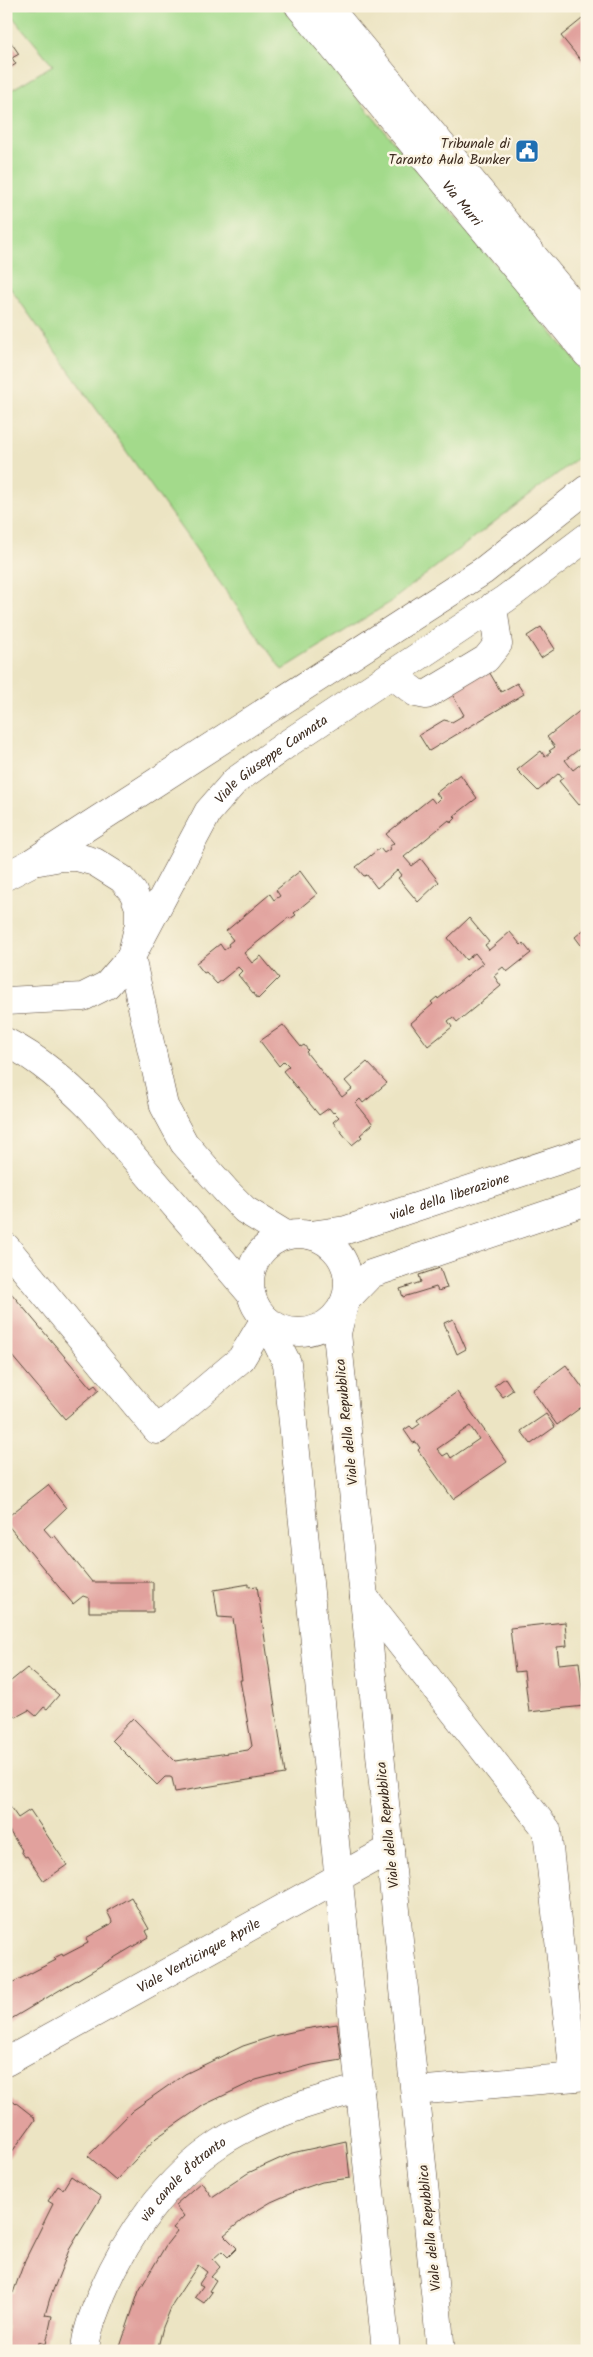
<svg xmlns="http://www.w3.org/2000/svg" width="593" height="2357" font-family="Kalam,sans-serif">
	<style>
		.green { fill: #a3da8b; stroke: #6f8254 }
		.building { fill: #e1a19d; fill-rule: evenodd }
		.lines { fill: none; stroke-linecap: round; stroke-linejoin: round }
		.minor-casing { stroke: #564637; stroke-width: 29 }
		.minor { stroke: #fff; stroke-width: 28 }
		.labels { text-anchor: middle; stroke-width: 5; stroke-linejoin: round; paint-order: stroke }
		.poi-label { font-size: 14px; fill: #3b2a1e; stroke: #fcf5e5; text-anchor: end }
		.street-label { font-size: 14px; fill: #3b2a1e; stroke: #fcf5e5 }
	</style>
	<rect width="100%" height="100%" fill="#fcf5e5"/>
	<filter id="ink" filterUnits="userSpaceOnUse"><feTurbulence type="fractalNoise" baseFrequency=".02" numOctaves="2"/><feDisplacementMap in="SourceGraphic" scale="10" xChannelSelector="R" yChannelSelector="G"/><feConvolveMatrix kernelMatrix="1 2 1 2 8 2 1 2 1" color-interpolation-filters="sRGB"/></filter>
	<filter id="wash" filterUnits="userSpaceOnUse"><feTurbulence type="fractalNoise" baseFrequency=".0096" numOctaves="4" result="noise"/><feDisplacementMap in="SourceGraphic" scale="20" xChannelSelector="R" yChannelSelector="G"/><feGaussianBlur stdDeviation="1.12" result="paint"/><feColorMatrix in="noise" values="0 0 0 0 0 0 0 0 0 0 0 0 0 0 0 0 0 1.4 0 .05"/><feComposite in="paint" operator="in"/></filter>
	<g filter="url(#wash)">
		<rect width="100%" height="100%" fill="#ece4c3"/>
		<path class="green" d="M6 6H281L587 375V451L386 605 282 670 6 282V93L53 65 6 9Z"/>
		<g id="blocks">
			<g class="building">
				<path d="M587 15V68L561 36Z"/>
				<path d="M6 35 19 54 12 58 16 64 6 70Z"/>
				<path d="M541 627 555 649 541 658 527 636Z"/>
				<path d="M478 653 501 692 517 683 524 694 429 751 419 735 444 720 452 722 464 715 441 675Z"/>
				<path d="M587 705V743L565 760 573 770 582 763 587 769V799L579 805 559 781 563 778 559 773 538 791 517 770 541 751 545 757 551 752 549 751 555 747 547 737Z"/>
				<path d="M460 774 477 798 454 816 456 818 451 823 449 820 404 857 412 866 421 859 439 882 418 902 398 878 402 875 398 870 377 888 367 875 364 876 356 867 380 848 384 853 390 849 389 847 394 843 386 834 431 798 435 803 440 798 436 793Z"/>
				<path d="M300 871 317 894 294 913 296 915 290 919 289 917 244 953 252 963 261 956 279 978 258 999 238 975 242 971 238 967 217 984 206 972 204 973 196 963 220 944 224 950 229 946 228 944 233 940 226 931 270 894 274 900 280 896 276 890Z"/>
				<path d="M469 918 489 942 485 945 489 950 510 932 521 945 523 943 531 953 507 972 503 967 498 971 499 972 494 976 501 986 457 1022 453 1017 448 1021 452 1027 428 1046 411 1023 433 1004 431 1002 437 997 438 999 483 963 475 953 466 960 448 938Z"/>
				<path d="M587 927V953L575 937Z"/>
				<path d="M283 1025 301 1047 304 1045 308 1050 306 1052 342 1097 352 1089 345 1081 367 1062 387 1083 363 1103 360 1099 356 1103 373 1124 360 1135 362 1137 352 1145 333 1122 339 1117 334 1112 333 1113 329 1108 319 1115 283 1071 289 1066 284 1061 279 1066 260 1041Z"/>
				<path d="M440 1268 447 1288 438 1291 436 1287 403 1297 400 1289 421 1282 419 1275Z"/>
				<path d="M6 1287 91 1388 95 1385 99 1390 65 1419 6 1349Z"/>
				<path d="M453 1319 466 1349 457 1354 444 1323Z"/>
				<path d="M566 1365 587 1394V1403L557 1425 532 1390Z"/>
				<path d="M505 1378 513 1390 503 1397 494 1386Z"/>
				<path d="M457 1392 507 1462 453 1499 418 1450 420 1448 416 1442 413 1443 404 1430 410 1426 413 1429 420 1424 417 1420ZM470 1426 479 1439 451 1458 448 1453 443 1456 437 1449Z"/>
				<path d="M546 1414 555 1427 531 1444 521 1431Z"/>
				<path d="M48 1485 66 1508 44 1529 52 1538 55 1536 92 1582H153V1612H89V1598L83 1596 73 1604 6 1523V1518Z"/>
				<path d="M249 1584V1587L257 1586 285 1774 175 1792 172 1778 170 1777H165L157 1785 112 1740 133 1718 175 1761 248 1750 252 1746 240 1680H242L233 1618 218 1617 214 1590Z"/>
				<path d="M565 1622 567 1646 557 1647 559 1664 579 1662 584 1706 529 1712 524 1671 515 1672 510 1628Z"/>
				<path d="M27 1668 59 1695 47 1709 44 1707 36 1716 29 1710 16 1717 15 1715 6 1722V1685Z"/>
				<path d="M6 1801 18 1818 30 1810 67 1865 44 1881 27 1856 25 1857 21 1851 22 1850 6 1826Z"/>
				<path d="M131 1897 149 1929 146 1931 149 1937 6 2022V1986L56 1960 54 1958 62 1954 63 1956 88 1943 86 1938 111 1924 112 1921 107 1911Z"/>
				<path d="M337 2024 342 2060 312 2065 256 2080 204 2105 156 2138 116 2180 88 2156 132 2111 185 2074 243 2046 274 2036 305 2029Z"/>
				<path d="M9 2099H11L34 2117 35 2120 6 2160V2102Z"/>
				<path d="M346 2141 350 2178 322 2182 296 2191 271 2202 246 2217 224 2235 237 2248 228 2257 222 2251 213 2259 220 2267 211 2277 216 2280 209 2291 212 2292 204 2303 195 2297 203 2286 199 2284 207 2272 198 2265 173 2303 163 2327 157 2351H139L120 2347 139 2291 166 2245 177 2231 173 2228 184 2216 175 2205 201 2182 212 2197 248 2173 292 2153Z"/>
				<path d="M71 2176 101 2197 69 2250 50 2298 45 2315 52 2316 46 2344 39 2342 38 2351H6L8 2292 13 2293 25 2260 53 2204 48 2201 58 2186 63 2189Z"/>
			</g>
		</g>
	</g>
	<g filter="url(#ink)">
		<use href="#blocks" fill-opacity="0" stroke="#564637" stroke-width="1"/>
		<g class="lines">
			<g class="minor-casing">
				<g id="minor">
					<path id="s1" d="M299 6 587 354"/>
					<path d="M327 6 587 321"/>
					<path d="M391 674 416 693 426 695 486 659 498 644 493 606"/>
					<path d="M39 861 61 857H77L95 862 122 879 133 892 139 907V924L131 957 164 1106 184 1143 227 1192 245 1210 286 1235"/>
					<path d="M6 876 31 863 483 571 587 489"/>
					<path id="s2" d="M6 1001 83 997 107 985 131 957 208 812 235 781 287 744 505 599 587 537"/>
					<path d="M6 1042C40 1059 66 1083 92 1109L251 1294"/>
					<circle cx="299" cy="1283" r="49"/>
					<path id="s3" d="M310 1235 346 1230 587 1151"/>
					<path d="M6 1247 157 1430 241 1359 265 1319"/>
					<path d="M265 1319 287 1363 386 2351"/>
					<path d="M364 1597 547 1830 574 2077"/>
					<path id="s4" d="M6 2062 390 1849"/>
					<path d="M415 2091 587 2076"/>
					<path id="s5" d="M85 2351C86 2331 95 2311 102 2293 127 2235 166 2179 220 2143 260 2116 314 2101 361 2088"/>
					<path d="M441 2351 337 1333 345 1301 371 1274 587 1201"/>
				</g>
			</g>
			<use href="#minor" class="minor"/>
		</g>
	</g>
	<defs>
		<g id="civic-square" transform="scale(1.25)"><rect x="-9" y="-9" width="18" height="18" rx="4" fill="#1f6fb2" stroke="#fcf5e5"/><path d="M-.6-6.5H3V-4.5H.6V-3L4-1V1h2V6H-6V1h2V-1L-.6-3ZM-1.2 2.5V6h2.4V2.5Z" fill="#fff"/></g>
	</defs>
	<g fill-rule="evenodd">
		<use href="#civic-square" x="527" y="151"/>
	</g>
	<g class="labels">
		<g class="poi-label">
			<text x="510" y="148">Tribunale di<tspan x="510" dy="16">Taranto Aula Bunker</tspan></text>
		</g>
		<g class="street-label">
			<text dy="5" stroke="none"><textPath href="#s1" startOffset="256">Via Murri</textPath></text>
			<text dy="5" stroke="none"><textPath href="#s2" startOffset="388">Viale Giuseppe Cannata</textPath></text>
			<text dy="5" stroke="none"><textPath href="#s3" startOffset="145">viale della liberazione</textPath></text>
			<text transform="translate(346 1422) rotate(-96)" y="5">Viale della Repubblica</text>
			<text transform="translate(387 1825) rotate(-96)" y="5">Viale della Repubblica</text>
			<text dy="5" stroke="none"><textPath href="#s4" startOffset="220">Viale Venticinque Aprile</textPath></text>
			<text dy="5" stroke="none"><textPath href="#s5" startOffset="202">via canale d'otranto</textPath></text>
			<text transform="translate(429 2228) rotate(-96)" y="5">Viale della Repubblica</text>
		</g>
	</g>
	<rect width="593" height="2357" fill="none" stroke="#fcf5e5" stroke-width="25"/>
</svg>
